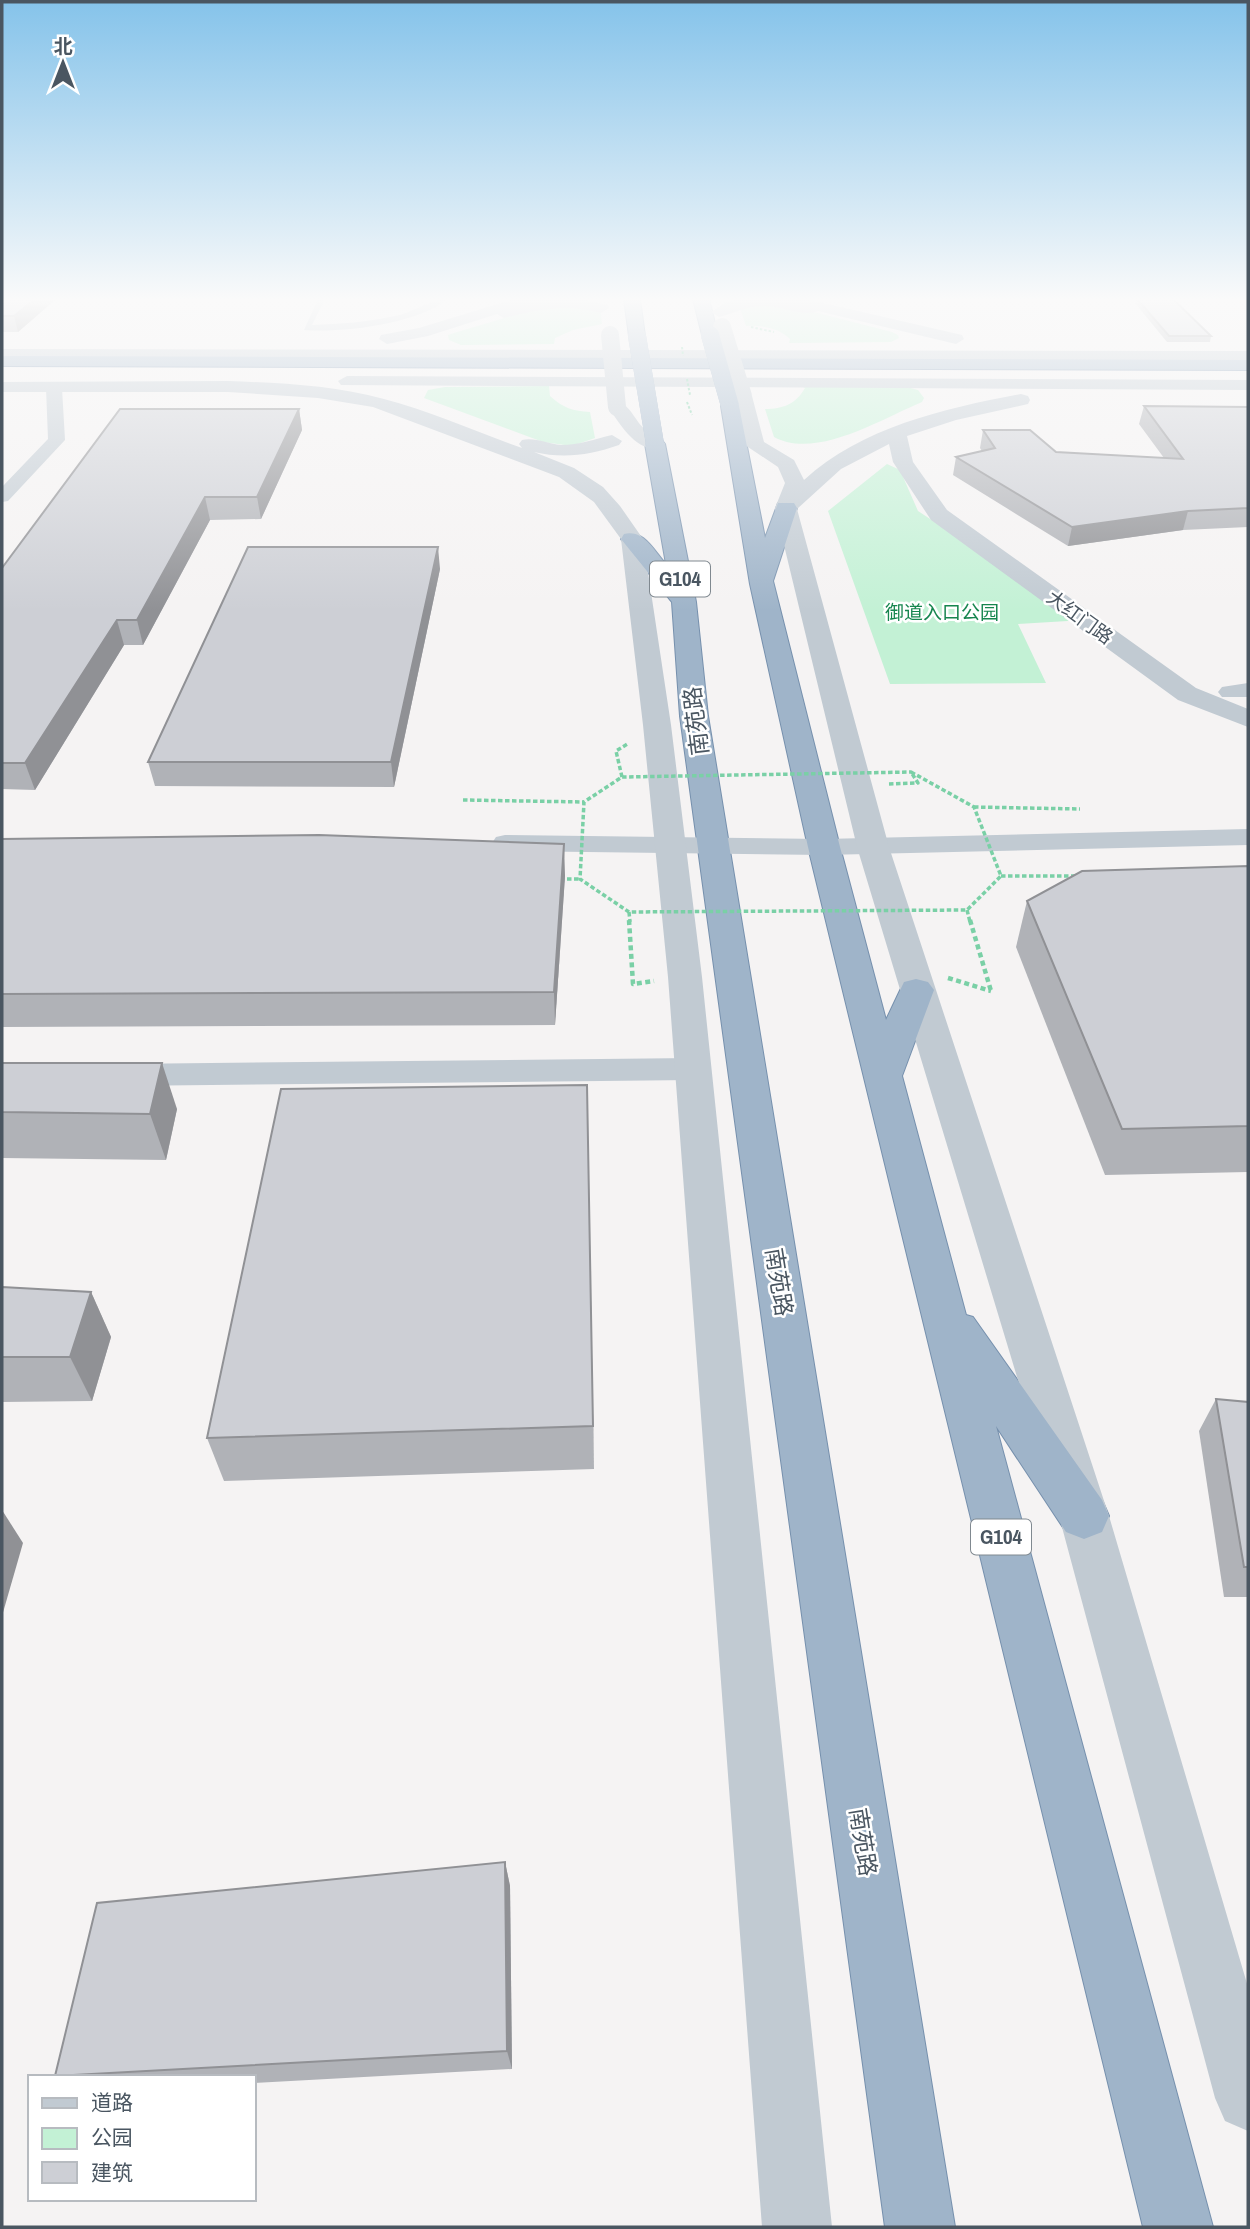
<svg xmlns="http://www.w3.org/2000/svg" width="1250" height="2229" font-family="'Archivo Narrow','Noto Sans SC',sans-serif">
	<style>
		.green { fill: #c3f1d5 }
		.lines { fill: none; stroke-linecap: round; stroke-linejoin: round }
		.trunk-casing { stroke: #7690ad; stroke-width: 2 }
		.path-far2 { stroke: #7ad0a6; stroke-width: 2; stroke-dasharray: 2.5 2; stroke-linecap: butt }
		.path-far1 { stroke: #7ad0a6; stroke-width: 3.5; stroke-dasharray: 4.5 2.5; stroke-linecap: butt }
		.path { stroke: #7ad0a6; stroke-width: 4.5; stroke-dasharray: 5 3.5; stroke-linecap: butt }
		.service { fill: #c1cad2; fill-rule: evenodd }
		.minor { fill: #c1cad2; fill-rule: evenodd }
		.tertiary { fill: #c1cad2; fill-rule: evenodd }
		.trunk { fill: #9fb4c9; fill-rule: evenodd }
		.trunk-bridge-casing { stroke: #7690ad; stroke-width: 18; stroke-linecap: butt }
		.path-bridge-far1 { stroke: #7ad0a6; stroke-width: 2; stroke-dasharray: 2.5 2; stroke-linecap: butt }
		.path-bridge { stroke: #7ad0a6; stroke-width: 3.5; stroke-dasharray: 4.5 2.5; stroke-linecap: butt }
		.tertiary-bridge { stroke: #c1cad2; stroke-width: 18 }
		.trunk-bridge { stroke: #9fb4c9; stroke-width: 18 }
		.wall { fill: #b0b2b7 }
		.shaded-wall { fill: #909195 }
		.building { fill: #cdcfd5; stroke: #909195; stroke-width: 2 }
		.labels { text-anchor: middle; stroke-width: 5; stroke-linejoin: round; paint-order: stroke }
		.far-park-label { font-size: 19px; fill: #17864f; stroke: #fff }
		.far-street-label { font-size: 19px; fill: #4a5661; stroke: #fff }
		.shield { fill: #fff; stroke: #808990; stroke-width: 2 }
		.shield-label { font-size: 21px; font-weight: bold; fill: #4a5661 }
		.street-label { font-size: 23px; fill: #4a5661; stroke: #fff }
	</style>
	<rect width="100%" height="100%" fill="#f5f3f3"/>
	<g class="green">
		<path d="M555 303 600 306 602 324 573 330 555 338 554 344 461 345 449 340 448 335 454 333Z"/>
		<path d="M779 303 892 332 898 335 899 338 891 342 789 343 790 339C779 328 761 325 746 326L739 305Z"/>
		<path d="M549 386 550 396C563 408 573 411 590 412L595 438 572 446 543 442 424 398 428 390 445 387Z"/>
		<path d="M803 387H907L918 390 924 398 922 402C881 419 816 460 774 437L765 409C783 409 796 404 805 388Z"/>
		<path d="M887 464 900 470 918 511 1084 620 1018 624 1046 683 890 684 828 511Z"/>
	</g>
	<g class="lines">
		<g class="trunk-casing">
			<g id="trunk">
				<path d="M624 299H640L645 336 643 340H631L629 336Z"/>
				<path d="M693 299H709L718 335 716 339H704L702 335Z"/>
				<path d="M2 356 1248 360V370L2 366Z"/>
				<path d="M730 400 739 406 765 538 778 503H794L797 508 773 581 840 847 886 1020 904 982 916 979 928 982 934 990 902 1076 966 1315 973 1317 1102 1500 1109 1516 1102 1532 1084 1539 1066 1532 996 1426 1213 2227H1143L808 847 750 584 721 406Z"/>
				<path d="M655 438 662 440 665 444 696 602 708 716 955 2227H885L680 716 672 602 621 539 624 534C644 529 654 551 666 564L645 444 648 440Z"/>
			</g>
		</g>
		<g class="path-far2">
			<path d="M751 327 774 332"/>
			<path d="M687 402 692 415"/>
		</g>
		<g class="path-far1">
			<path d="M622 777 616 751 629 743"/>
			<path d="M889 784 918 783 911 772"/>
			<path d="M463 800 584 802"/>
			<path d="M974 807 1080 809"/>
			<path d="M1001 876H1077"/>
			<path d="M560 879H580"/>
			<path d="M967 910 970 922"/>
			<path d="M629 912 630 922"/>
		</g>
		<g class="path">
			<path d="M629 920 633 984 654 981"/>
			<path d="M970 920 991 991"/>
			<path d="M948 978 991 991"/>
		</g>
		<path class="service" d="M318 299H325L312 325C340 324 368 322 395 316 411 313 434 298 448 299 417 324 343 333 304 330Z"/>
		<g class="minor">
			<path d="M54 383 62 388 65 440 8 501 2 502V487L48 439 46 388Z"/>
			<path d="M1248 683V697H1222L1218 692 1222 687Z"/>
			<path d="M1248 829V845L824 855 505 851 496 849 492 843 496 837 505 835 824 839Z"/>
			<path d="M693 1058 704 1061 709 1069 704 1077 693 1080 120 1086 109 1083 104 1075 109 1067 120 1064Z"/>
		</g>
		<g class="tertiary">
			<path d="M514 299H583L607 305 609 308 601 313C566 304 539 309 504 318L497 314 428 336 387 344 379 339 381 335 419 328Z"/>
			<path d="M739 299H806L962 335 964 339 956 344 818 311C805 317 783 307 768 306 749 305 737 312 719 317L711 312 725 303Z"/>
			<path d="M2 349 1248 351V361L2 359Z"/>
			<path d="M347 376 1248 380V390L341 385 338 381Z"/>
			<path d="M228 381C280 383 333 385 384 399 431 411 476 432 522 448L519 444 522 440C535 437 548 444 561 445 579 445 595 439 612 435L622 441 619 445C590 455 564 459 534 452L574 468 603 487 620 506 643 539 671 725 702 977 832 2227H762L668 977 643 725 621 539 594 502 559 477 373 407 318 398 228 392H2V382Z"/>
			<path d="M743 390 752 396 764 442 794 460 804 480C862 427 946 408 1021 394L1028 396 1030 400 1028 404 956 420 907 436 913 462 947 510 1196 688 1248 709V727L1178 700 931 520 893 462 889 444 841 469 797 509 889 847 1109 1516 1248 1987V2131L1225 2121 1215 2098 1059 1516 857 847 775 508 785 483 778 467 745 445 734 396Z"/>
			<path d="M617 401C631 405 635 422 646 430 653 435 660 437 665 444L662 448C637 454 620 424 608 407Z"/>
		</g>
		<use href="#trunk" class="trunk"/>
		<g class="trunk-bridge-casing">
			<g id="trunk-bridge">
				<path d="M710 335 730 406"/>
				<path d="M637 336 655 444"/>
			</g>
		</g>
		<g class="path-bridge-far1">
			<path d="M682 347 683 356"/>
			<path d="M687 379 690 395"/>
		</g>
		<path class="path-bridge" d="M911 772 974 807 1001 876 967 910 629 912 580 879 584 802 622 777Z"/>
		<g class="tertiary-bridge">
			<path d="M722 327 743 396"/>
			<path d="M610 335 617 407"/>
		</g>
		<use href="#trunk-bridge" class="trunk-bridge"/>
	</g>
	<g class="wall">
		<path d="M2 299H56L18 332H2Z"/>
		<path d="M1136 299H1173L1211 336 1210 342H1167L1135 303Z"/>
		<path d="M1144 406 1248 407V527L1183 530 1068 546 953 475 956 457 982 451 980 448 983 430 1056 452 1164 458 1139 424Z"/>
		<path d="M299 409 302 430 261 519 210 520 143 645H124L35 790 2 789V568Z"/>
		<path d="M440 569 394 787 155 786 148 762Z"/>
		<path d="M2 839 565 876 555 1025 2 1027Z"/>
		<path d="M1248 866V1172L1105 1175 1016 947 1027 901Z"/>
		<path d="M2 1063 177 1109 166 1160 2 1158Z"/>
		<path d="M587 1085 594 1469 224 1481 207 1438Z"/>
		<path d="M2 1287 91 1292 111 1337 92 1401 2 1402Z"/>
		<path d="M1216 1399 1248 1402V1597H1224L1199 1431Z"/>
		<path d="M505 1862 510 1886 512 2069 254 2083V2077L55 2076Z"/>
	</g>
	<g class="shaded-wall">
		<path d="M35 299H56L18 332 14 316Z"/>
		<path d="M299 409 302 430 261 519 257 497Z"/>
		<path d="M205 497 210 520 143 645 137 620Z"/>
		<path d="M1188 511 1183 530 1068 546 1072 527Z"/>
		<path d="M438 547 440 569 394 787 391 762Z"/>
		<path d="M117 620 124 645 35 790 25 763Z"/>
		<path d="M564 844 565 876 555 1025 554 992Z"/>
		<path d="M162 1063 177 1109 166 1160 150 1114Z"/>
		<path d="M588 1131 594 1469 593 1426Z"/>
		<path d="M91 1292 111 1337 92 1401 70 1357Z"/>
		<path d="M2 1510 23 1543 2 1616Z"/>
		<path d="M505 1862 510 1886 512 2069 507 2051Z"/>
	</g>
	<g class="building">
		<path d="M2 299H35L14 316H2Z"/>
		<path d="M1137 299H1173L1211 336H1169Z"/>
		<path d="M1144 406 1248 407V508L1188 511 1072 527 956 457 995 448 983 430H1030L1056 452 1183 459Z"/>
		<path d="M120 409H299L257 497H205L137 620H117L25 763H2V568Z"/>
		<path d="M248 547H438L391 762H148Z"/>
		<path d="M319 835 564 844 554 992 2 994V839Z"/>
		<path d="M1248 866V1126L1122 1129 1027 901 1082 871Z"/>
		<path d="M2 1063H162L150 1114 2 1112Z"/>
		<path d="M587 1085 593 1426 207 1438 281 1089Z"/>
		<path d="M2 1287 91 1292 70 1357H2Z"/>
		<path d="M1216 1399 1248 1402V1567H1244Z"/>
		<path d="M505 1862 507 2051 55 2076 97 1903Z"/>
	</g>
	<linearGradient id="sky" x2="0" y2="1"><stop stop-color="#85c3ea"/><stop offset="0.49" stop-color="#fafafa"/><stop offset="1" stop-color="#fafafa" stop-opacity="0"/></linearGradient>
	<rect width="1250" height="611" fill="url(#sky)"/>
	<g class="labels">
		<g class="far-park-label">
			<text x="942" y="619">御道入口公园</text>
		</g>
		<g class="far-street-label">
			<text transform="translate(1080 617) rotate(36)" y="7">大红门路</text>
		</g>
		<g class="shield">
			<rect x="650" y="561.5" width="60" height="35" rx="5"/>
			<rect x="971" y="1519.5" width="60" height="35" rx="5"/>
		</g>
		<g class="shield-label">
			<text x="680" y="586">G104</text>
			<text x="1001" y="1544">G104</text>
		</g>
		<g class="street-label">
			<text transform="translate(696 721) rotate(-97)" y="8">南苑路</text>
			<text transform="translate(779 1282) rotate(81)" y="8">南苑路</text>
			<text transform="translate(863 1842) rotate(81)" y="8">南苑路</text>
		</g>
	</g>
	<rect width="1250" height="2229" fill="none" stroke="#4a5661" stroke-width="7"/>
	<rect x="28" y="2075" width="228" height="126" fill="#ffffff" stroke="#b7bbc0" stroke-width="2"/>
	<rect x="42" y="2098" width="35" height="10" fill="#c1cad2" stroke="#b7bbc0" stroke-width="2"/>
	<text x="91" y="2110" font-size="21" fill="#4a5661">道路</text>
	<rect x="42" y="2128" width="35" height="21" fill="#c3f1d5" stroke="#b7bbc0" stroke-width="2"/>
	<text x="91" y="2145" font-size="21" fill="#4a5661">公园</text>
	<rect x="42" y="2162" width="35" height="21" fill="#cdcfd5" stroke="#b7bbc0" stroke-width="2"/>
	<text x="91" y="2180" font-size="21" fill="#4a5661">建筑</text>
	<g transform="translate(63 63)" stroke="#ffffff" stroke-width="5" paint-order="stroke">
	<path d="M0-5L12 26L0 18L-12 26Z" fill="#4a5661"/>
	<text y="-10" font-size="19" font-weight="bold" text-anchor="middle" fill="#4a5661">北</text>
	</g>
</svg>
